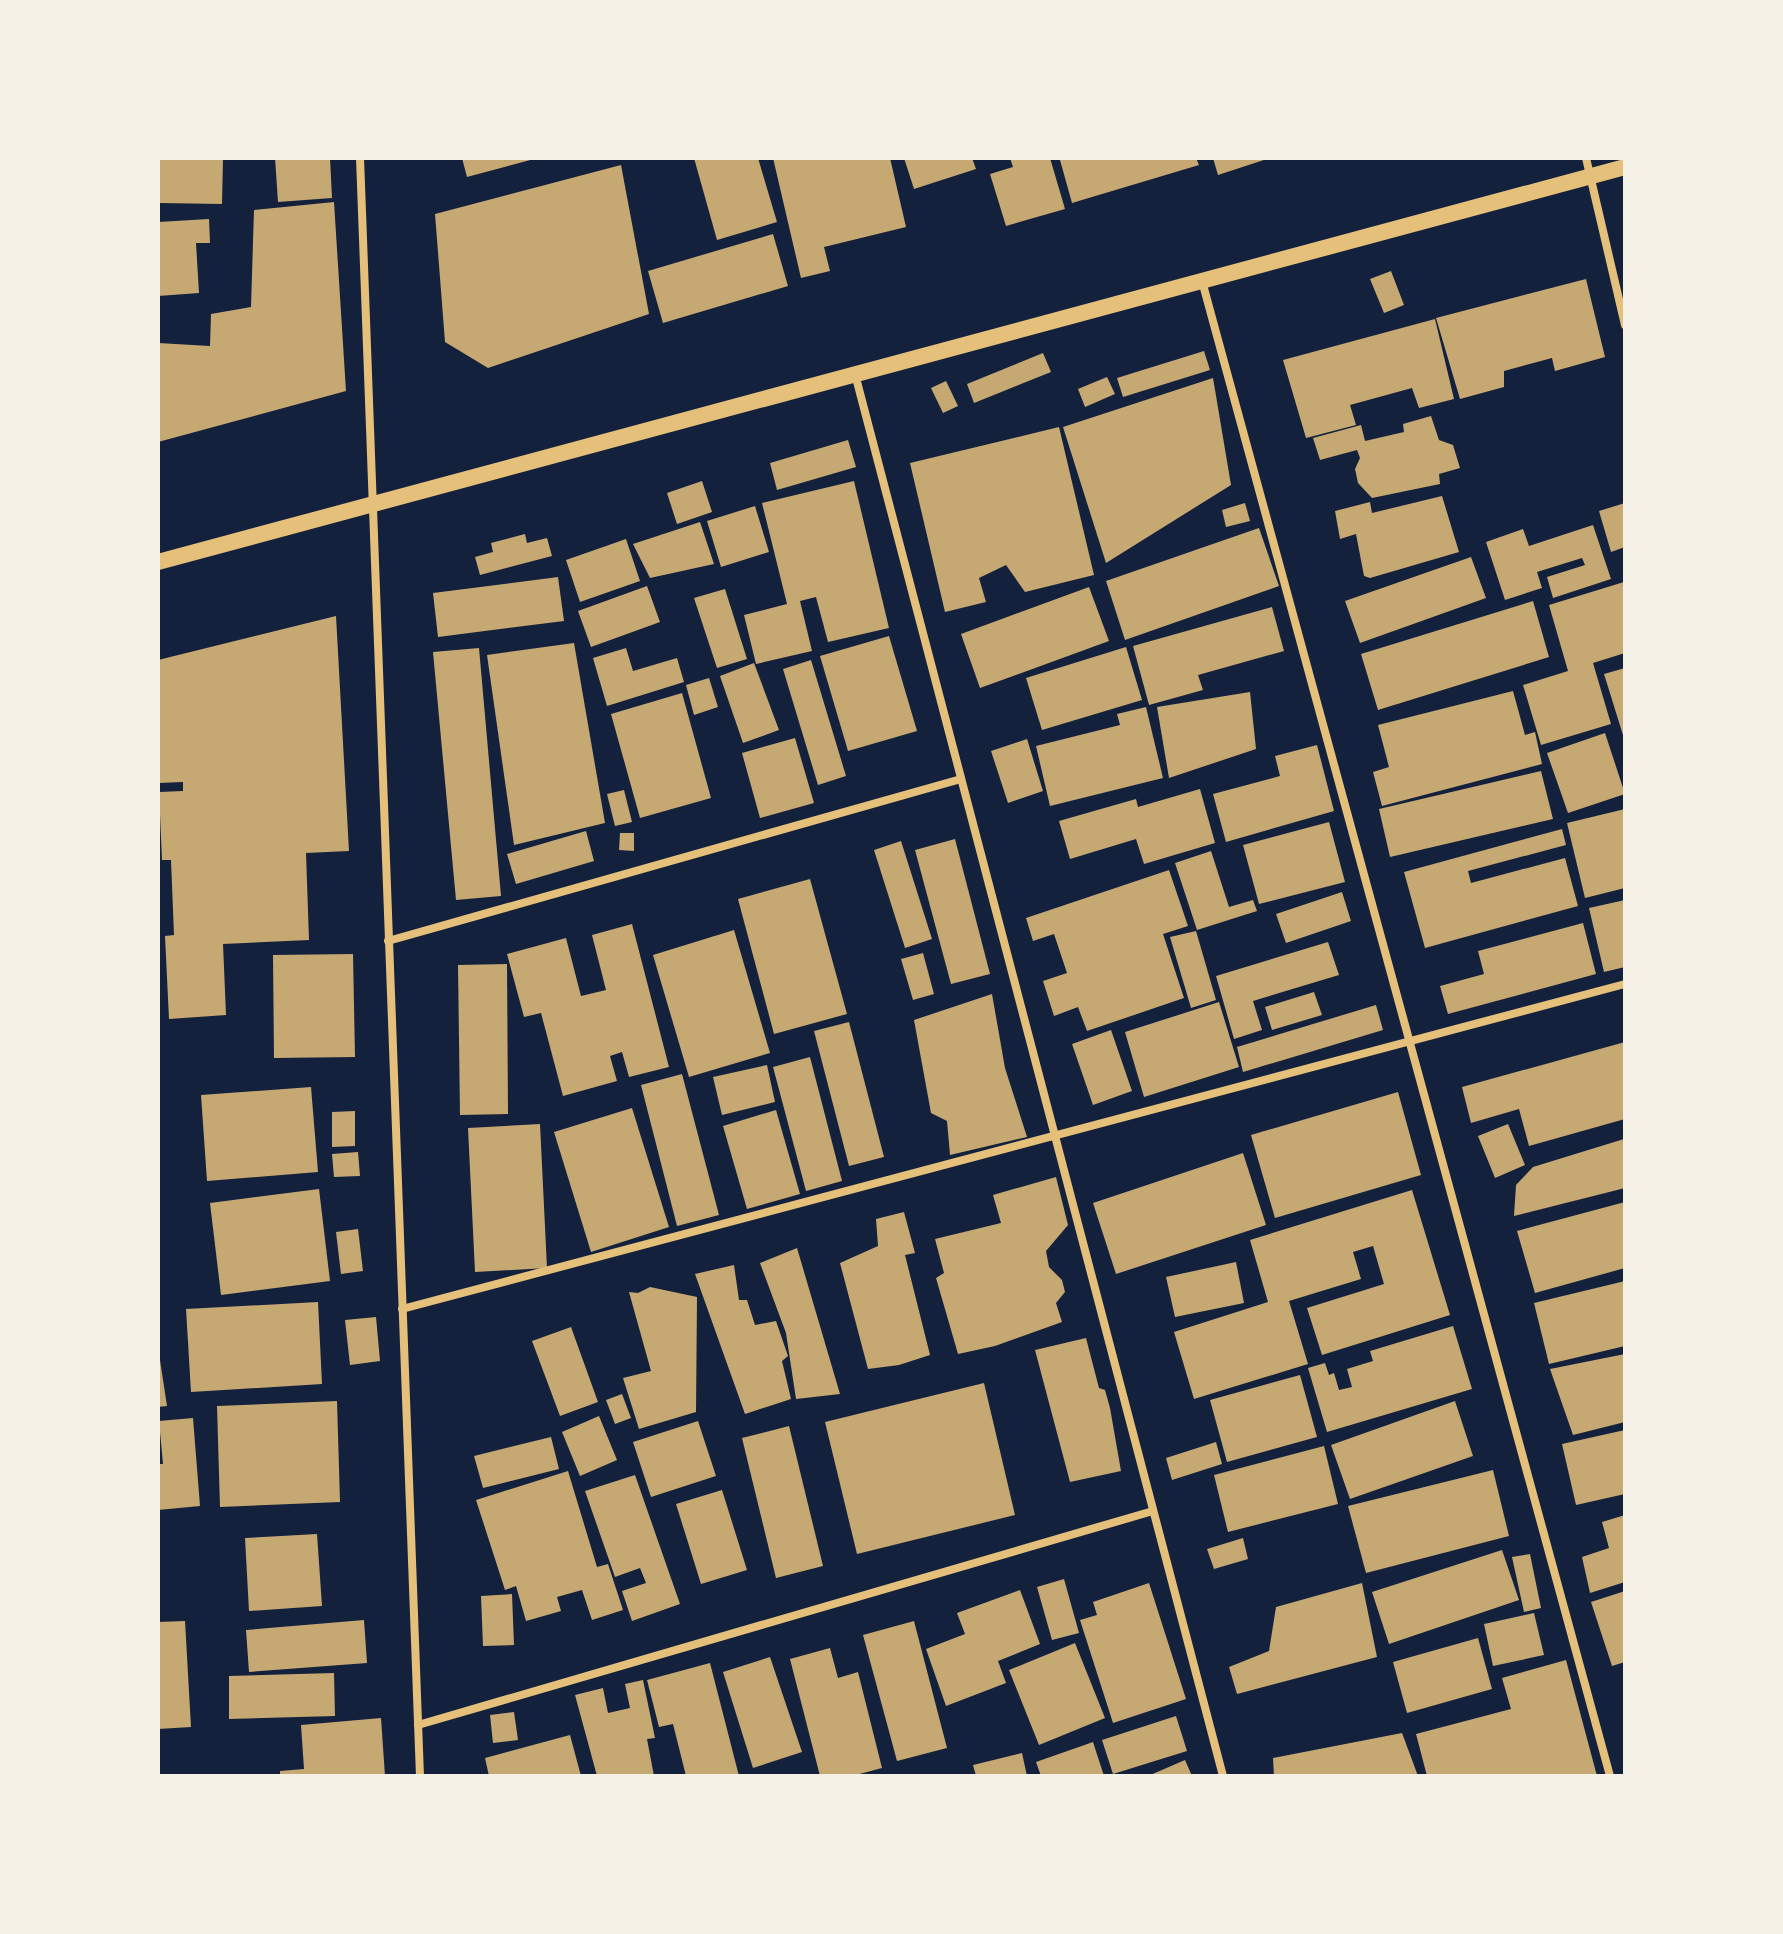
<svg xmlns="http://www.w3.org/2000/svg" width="1783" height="1934" font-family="Commissioner,sans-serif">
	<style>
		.building { fill: #c6a872 }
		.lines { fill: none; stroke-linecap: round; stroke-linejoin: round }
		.minor { stroke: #e5c07b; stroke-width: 8 }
		.secondary { stroke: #e5c07b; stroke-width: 16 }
	</style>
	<rect width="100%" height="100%" fill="#14213d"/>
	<g class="building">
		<path d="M158 158H223L222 204 158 203Z"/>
		<path d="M275 158H330L332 198 278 202Z"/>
		<path d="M462 158H534V159L467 177Z"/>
		<path d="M694 158H758L777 222 717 240Z"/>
		<path d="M773 158H890L906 227 824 247 830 271 801 278Z"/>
		<path d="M904 158H972L976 169 914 189Z"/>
		<path d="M1010 158H1050L1065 209 1006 226 990 174 1013 167Z"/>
		<path d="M1065 158H1196L1199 165 1072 203 1060 160Z"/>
		<path d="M1213 158H1267V159L1218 175Z"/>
		<path d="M621 165 649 314 488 368 445 342 435 214Z"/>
		<path d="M334 202 346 391 158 442V343L210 346 211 314 251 307 254 210Z"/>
		<path d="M209 219 210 243H196L199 293 158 296V222Z"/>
		<path d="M773 234 788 286 663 323 648 271Z"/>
		<path d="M1391 271 1404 305 1384 313 1370 279Z"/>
		<path d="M1586 279 1605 357 1555 371 1552 358 1504 371V387L1460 399 1436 318Z"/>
		<path d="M1435 319 1454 399 1419 408 1412 388 1350 405 1356 425 1306 438 1283 360Z"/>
		<path d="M1204 351 1210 370 1123 397 1117 378Z"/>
		<path d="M1043 353 1051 372 974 403 967 384Z"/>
		<path d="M1107 377 1115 394 1085 407 1078 389Z"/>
		<path d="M1213 378 1231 485 1106 563 1063 427Z"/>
		<path d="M946 381 958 406 943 413 931 388Z"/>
		<path d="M1431 416 1439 440 1453 445 1460 468 1439 474 1440 484 1372 498 1358 483 1355 469 1360 458 1357 450 1320 460 1313 438 1361 425 1365 441 1404 432 1403 424Z"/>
		<path d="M1059 427 1094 575 1025 592 1006 565 979 578 986 602 945 612 910 463Z"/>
		<path d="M848 440 856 467 777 490 770 463Z"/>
		<path d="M702 481 712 512 677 524 667 493Z"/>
		<path d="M854 481 889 628 828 642 816 597 800 601 812 651 756 664 744 615 787 604 762 503Z"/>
		<path d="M1442 496 1459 552 1370 578 1364 576 1356 534 1340 539 1335 511 1370 502 1372 513Z"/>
		<path d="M1245 503 1250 521 1226 527 1222 510Z"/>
		<path d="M1625 503V547L1611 552 1599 511Z"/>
		<path d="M755 506 769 552 721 567 707 521Z"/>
		<path d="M700 522 714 564 650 578 633 544Z"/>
		<path d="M1593 525 1611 579 1553 598 1547 577 1585 565 1582 558 1537 572 1542 588 1505 600 1486 542 1523 529 1529 546Z"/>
		<path d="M1259 528 1279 586 1125 640 1106 581Z"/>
		<path d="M525 534 527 543 547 538 552 556 480 575 475 557 493 552 491 543Z"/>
		<path d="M626 539 640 581 580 602 566 560Z"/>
		<path d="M1471 557 1486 598 1360 643 1345 601Z"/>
		<path d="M558 577 564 621 438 637 433 593Z"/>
		<path d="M1624 582 1625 653 1593 663 1611 724 1541 745 1523 685 1568 671 1549 605Z"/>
		<path d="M647 586 660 622 591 647 578 611Z"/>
		<path d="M1089 587 1109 641 980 688 961 634Z"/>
		<path d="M725 589 747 659 717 668 694 598Z"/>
		<path d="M1533 601 1549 657 1378 710 1361 654Z"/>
		<path d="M1272 607 1284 651 1198 675 1203 690 1149 705 1133 646Z"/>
		<path d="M336 616 349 851 306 853 309 940 223 944 226 1015 169 1019 165 936 174 935 171 860H162L159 792 183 791V782L158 783V660Z"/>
		<path d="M889 636 917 731 848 751 820 656Z"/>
		<path d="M574 643 605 823 514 845 487 655Z"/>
		<path d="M1126 647 1142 700 1042 730 1026 678Z"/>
		<path d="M479 648 501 896 456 900 433 652Z"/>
		<path d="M626 648 633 671 677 658 684 682 607 706 593 658Z"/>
		<path d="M811 660 846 776 818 785 783 669Z"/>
		<path d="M754 663 779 730 743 743 720 676Z"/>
		<path d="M1625 668V734L1623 735 1604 674Z"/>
		<path d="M709 678 718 707 694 715 686 685Z"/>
		<path d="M1513 691 1525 735 1535 732 1542 764 1382 806 1373 772 1389 767 1378 725Z"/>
		<path d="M1250 692 1256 749 1169 778 1157 707Z"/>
		<path d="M682 693 711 798 640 818 611 714Z"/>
		<path d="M1146 707 1163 778 1050 806 1036 746 1120 725 1117 714Z"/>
		<path d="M1605 733 1625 794 1568 813 1547 753Z"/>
		<path d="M795 738 814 803 760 818 742 753Z"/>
		<path d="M1027 739 1043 791 1008 803 991 751Z"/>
		<path d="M1317 745 1334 811 1226 842 1213 794 1280 776 1275 756Z"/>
		<path d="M1541 771 1553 819 1390 857 1379 809Z"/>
		<path d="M1200 789 1215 843 1144 864 1136 839 1070 859 1059 821 1136 799 1138 807Z"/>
		<path d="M624 790 632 822 615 826 607 794Z"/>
		<path d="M1625 809V888L1585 898 1567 823Z"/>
		<path d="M1329 822 1345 882 1259 904 1243 845Z"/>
		<path d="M1562 829 1566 845 1468 871 1471 883 1565 858 1578 906 1425 948 1404 872Z"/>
		<path d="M586 831 594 861 516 884 507 854Z"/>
		<path d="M620 833H634V851L619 850Z"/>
		<path d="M955 839 990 974 951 984 915 850Z"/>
		<path d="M901 841 932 939 905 948 874 850Z"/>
		<path d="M1211 851 1229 907 1253 900 1257 911 1197 930 1175 863Z"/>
		<path d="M1169 870 1188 926 1163 934 1184 998 1087 1031 1078 1007 1054 1016 1043 981 1067 973 1054 934 1033 941 1026 918Z"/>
		<path d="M810 879 847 1014 774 1034 738 899Z"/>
		<path d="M1342 892 1351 921 1286 943 1276 914Z"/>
		<path d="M1625 900V967L1604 972 1589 908Z"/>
		<path d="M1583 923 1596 974 1448 1014 1440 986 1484 974 1478 951Z"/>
		<path d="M632 924 669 1067 629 1077 622 1052 610 1056 617 1081 563 1096 541 1013 524 1017 507 954 566 938 581 996 606 990 592 935Z"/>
		<path d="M734 930 770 1053 689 1077 653 955Z"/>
		<path d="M1196 931 1216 1000 1191 1008 1170 937Z"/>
		<path d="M1328 942 1339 975 1253 1001 1262 1030 1234 1039 1216 976Z"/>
		<path d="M923 953 934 994 913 1000 901 959Z"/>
		<path d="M353 954 355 1057 274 1058 273 955Z"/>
		<path d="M507 964 508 1114 460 1115 458 965Z"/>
		<path d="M1314 992 1322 1015 1272 1030 1265 1007Z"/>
		<path d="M992 994 1005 1068 1027 1137 950 1155 947 1121 931 1113 914 1020Z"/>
		<path d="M1219 1002 1239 1067 1144 1097 1125 1032Z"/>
		<path d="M1376 1005 1383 1030 1243 1072 1237 1047Z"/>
		<path d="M849 1022 884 1157 849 1166 814 1031Z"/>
		<path d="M1111 1030 1132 1091 1093 1105 1072 1044Z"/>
		<path d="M1625 1042V1119L1529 1146 1519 1109 1471 1123 1462 1087Z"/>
		<path d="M810 1057 842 1181 806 1191 773 1067Z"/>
		<path d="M767 1065 775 1102 722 1115 713 1077Z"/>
		<path d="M682 1074 719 1215 677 1226 641 1085Z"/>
		<path d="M311 1087 318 1172 207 1181 201 1095Z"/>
		<path d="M1398 1092 1421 1175 1275 1218 1251 1135Z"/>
		<path d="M632 1108 669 1227 591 1252 554 1132Z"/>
		<path d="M776 1110 800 1194 747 1209 723 1126Z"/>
		<path d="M355 1111V1146L332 1147V1112Z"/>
		<path d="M540 1124 547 1268 475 1272 468 1128Z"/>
		<path d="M1508 1124 1525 1165 1495 1178 1478 1136Z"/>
		<path d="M1624 1139 1625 1188 1514 1216 1516 1185 1533 1167Z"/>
		<path d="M358 1152 360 1176 334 1177 332 1154Z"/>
		<path d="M1243 1153 1266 1225 1116 1274 1093 1203Z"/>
		<path d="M1056 1177 1068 1225 1046 1251 1049 1267 1062 1280 1065 1292 1056 1303 1062 1322 995 1346 958 1354 936 1278 944 1273 935 1239 1001 1223 993 1195Z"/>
		<path d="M319 1189 330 1281 221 1295 210 1203Z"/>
		<path d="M1412 1190 1450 1315 1322 1355 1307 1308 1384 1284 1373 1246 1353 1252 1361 1279 1289 1301 1308 1364 1194 1399 1174 1332 1268 1302 1250 1240Z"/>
		<path d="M1625 1202V1268L1535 1293 1517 1231Z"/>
		<path d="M904 1212 915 1253 905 1255 930 1355 899 1365 868 1369 840 1263 878 1246 876 1219Z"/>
		<path d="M358 1229 363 1271 341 1274 336 1232Z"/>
		<path d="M797 1248 840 1394 796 1399 786 1333 760 1263Z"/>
		<path d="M1236 1262 1244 1303 1175 1317 1166 1277Z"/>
		<path d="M734 1265 739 1300H747L755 1325 776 1321 788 1356 782 1361 791 1399 745 1414 695 1274Z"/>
		<path d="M1625 1281V1346L1549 1364 1534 1303Z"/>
		<path d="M650 1287 697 1297 696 1412 639 1429 623 1378 651 1371 629 1292 638 1293Z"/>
		<path d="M318 1302 322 1384 191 1392 186 1309Z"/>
		<path d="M376 1317 380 1361 350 1365 345 1320Z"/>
		<path d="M1453 1326 1472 1389 1327 1432 1308 1368 1325 1363 1329 1375 1334 1373 1339 1390 1352 1387 1347 1369 1373 1361 1370 1351Z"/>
		<path d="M571 1327 598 1402 560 1416 532 1341Z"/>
		<path d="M1086 1338 1099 1388 1105 1390 1110 1408 1121 1471 1070 1482 1035 1350Z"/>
		<path d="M158 1347 167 1406 158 1407Z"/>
		<path d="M1625 1354V1422L1573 1435 1550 1369Z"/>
		<path d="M1300 1375 1317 1437 1227 1462 1210 1400Z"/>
		<path d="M984 1383 1015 1515 857 1554 825 1422Z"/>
		<path d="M622 1394 631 1418 615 1424 606 1400Z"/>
		<path d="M337 1401 340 1502 220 1507 217 1406Z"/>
		<path d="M1455 1401 1473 1456 1350 1499 1331 1445Z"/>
		<path d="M599 1416 617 1460 580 1476 562 1432Z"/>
		<path d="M193 1418 200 1506 158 1510V1464H163L159 1421Z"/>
		<path d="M698 1421 716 1476 651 1497 633 1442Z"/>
		<path d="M789 1426 823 1566 776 1578 742 1438Z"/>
		<path d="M1625 1430V1494L1576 1505 1562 1444Z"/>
		<path d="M551 1437 559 1469 483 1488 474 1456Z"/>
		<path d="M1216 1442 1222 1464 1172 1480 1166 1458Z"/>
		<path d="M1324 1446 1338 1504 1228 1532 1214 1475Z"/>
		<path d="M1493 1470 1509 1536 1366 1573 1348 1506Z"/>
		<path d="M568 1471 597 1567 608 1564 623 1610 592 1620 582 1590 557 1597 561 1611 526 1621 516 1586 505 1590 476 1500Z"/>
		<path d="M635 1475 680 1604 632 1621 622 1591 646 1583 640 1568 615 1577 585 1491Z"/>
		<path d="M722 1490 747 1570 701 1584 676 1504Z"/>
		<path d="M1625 1515V1582L1590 1593 1582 1557 1609 1548 1602 1522Z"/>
		<path d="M317 1534 322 1606 249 1611 245 1538Z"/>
		<path d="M1243 1538 1248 1559 1214 1569 1207 1549Z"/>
		<path d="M1502 1550 1519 1600 1389 1644 1372 1592Z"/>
		<path d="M1530 1554 1541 1608 1524 1612 1512 1557Z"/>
		<path d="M1064 1579 1079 1633 1052 1640 1037 1587Z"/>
		<path d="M1149 1583 1186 1699 1113 1723 1080 1620 1097 1615 1093 1602Z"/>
		<path d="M1362 1583 1377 1657 1237 1694 1229 1667 1269 1651 1276 1607Z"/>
		<path d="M1020 1590 1040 1644 998 1661 1006 1683 946 1706 926 1649 965 1634 957 1613Z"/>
		<path d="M1625 1591V1662L1612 1666 1591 1602Z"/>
		<path d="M512 1594 514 1645 483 1646 481 1596Z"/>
		<path d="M1534 1613 1544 1655 1493 1666 1484 1624Z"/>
		<path d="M364 1620 367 1663 249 1672 246 1630Z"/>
		<path d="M185 1621 191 1727 158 1729V1622Z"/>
		<path d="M914 1621 947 1748 897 1761 863 1635Z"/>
		<path d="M1478 1638 1492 1689 1407 1713 1393 1662Z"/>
		<path d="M1075 1643 1105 1718 1039 1745 1009 1670Z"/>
		<path d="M830 1648 838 1678 858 1672 882 1768 852 1776H820L790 1659Z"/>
		<path d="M770 1657 802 1752 753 1768 723 1672Z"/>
		<path d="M1566 1660 1597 1776H1427L1416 1734 1511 1709 1502 1678Z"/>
		<path d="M710 1663 739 1776H686L673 1724 659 1727 647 1680Z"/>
		<path d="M334 1673 335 1716 229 1719V1676Z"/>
		<path d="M643 1680 655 1738 647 1739 654 1776H597L575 1695 603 1688 608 1713 630 1708 625 1684Z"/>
		<path d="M514 1712 518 1740 493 1743 490 1715Z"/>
		<path d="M1176 1716 1187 1751 1113 1774 1102 1740Z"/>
		<path d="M381 1718 385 1776H280V1771L304 1769 301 1725Z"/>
		<path d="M1402 1733 1418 1776H1274L1273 1758Z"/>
		<path d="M570 1735 581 1776H489L485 1758Z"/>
		<path d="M1093 1742 1104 1776H1041L1036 1762Z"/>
		<path d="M1022 1753 1027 1776H976L973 1765Z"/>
		<path d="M1185 1760 1192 1776H1148Z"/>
	</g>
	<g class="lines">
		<g class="minor">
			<path d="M360 158 420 1776"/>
			<path d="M1586 158 1625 325"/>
			<path d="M1202 281 1610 1776"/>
			<path d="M855 374 1223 1776"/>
			<path d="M388 941 961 779"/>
			<path d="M402 1309 1625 984"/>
			<path d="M418 1725 1153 1511"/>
		</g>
		<path class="secondary" d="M158 562 1625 167"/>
	</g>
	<rect width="1783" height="1934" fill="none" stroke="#f6f1e7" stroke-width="320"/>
</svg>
